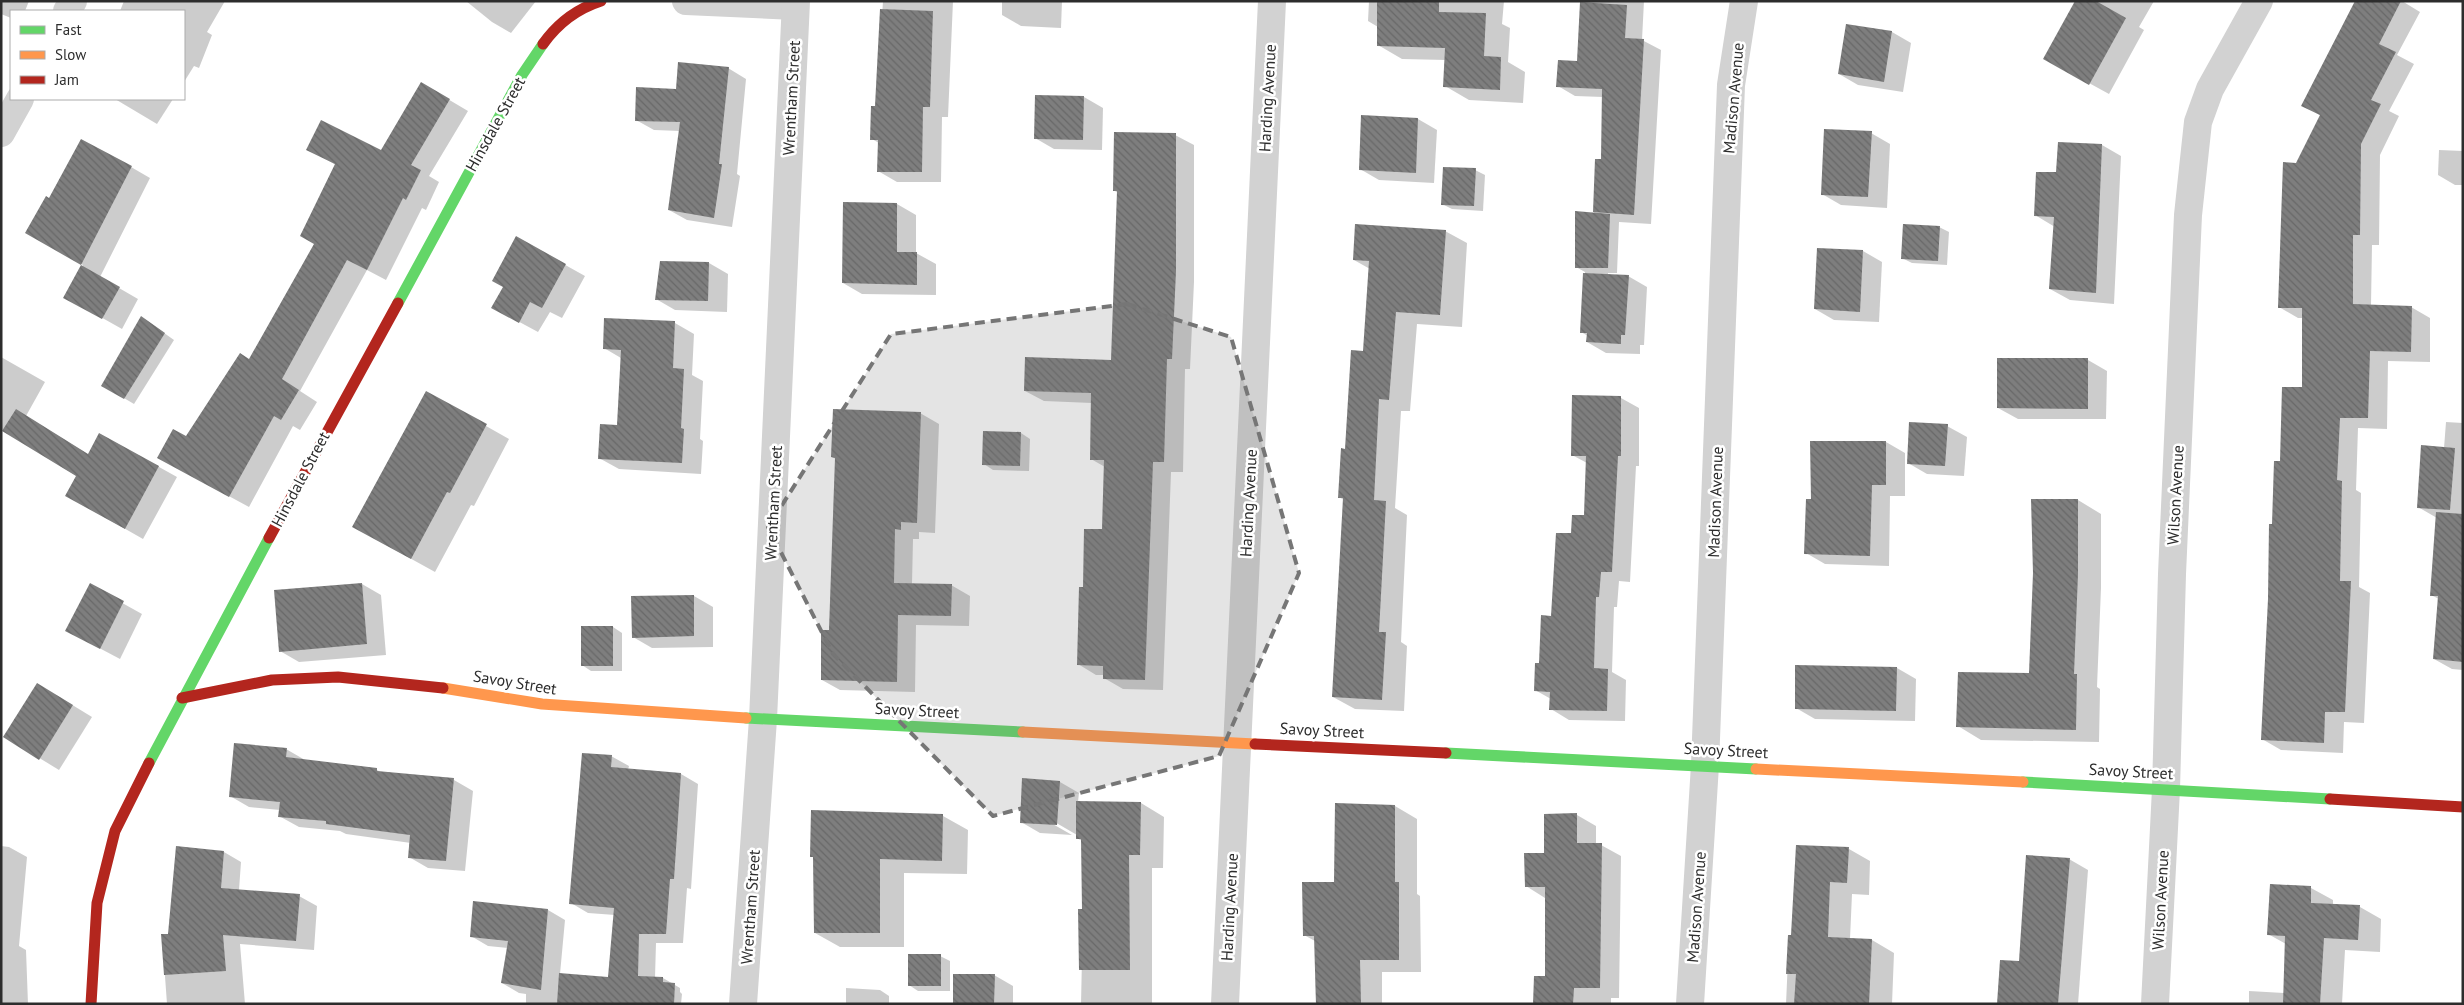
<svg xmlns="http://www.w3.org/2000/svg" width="2464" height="1005" font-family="'PT Sans',sans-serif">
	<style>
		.shadow { fill: #0003 }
		.building { fill: url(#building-back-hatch) }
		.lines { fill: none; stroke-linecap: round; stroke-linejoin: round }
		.street { stroke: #d2d2d2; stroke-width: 28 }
		.fast { stroke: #63d668; stroke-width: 11 }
		.slow { stroke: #ff974d; stroke-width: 11 }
		.jam { stroke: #b3261e; stroke-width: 11 }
		.marked { fill: #767676; fill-opacity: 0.2; stroke: #767676; stroke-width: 4; stroke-dasharray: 10 6; stroke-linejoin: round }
		.labels { text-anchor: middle; stroke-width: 5; stroke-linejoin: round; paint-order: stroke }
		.street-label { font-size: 16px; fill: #2d2d2d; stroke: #fff }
	</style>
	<defs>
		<pattern id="building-back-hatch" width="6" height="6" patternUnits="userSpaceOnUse" patternTransform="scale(1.25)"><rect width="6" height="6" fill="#7e7e7e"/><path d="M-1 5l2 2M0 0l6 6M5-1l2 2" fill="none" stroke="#686868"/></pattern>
	</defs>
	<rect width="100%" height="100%" fill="#fff"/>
	<g class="shadow">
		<path d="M1 1H29L25 11H11V18L1 14Z"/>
		<path d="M124 1H225L207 32 212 35 199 68 194 66 184 82V11H120Z"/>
		<path d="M466 1H536L511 33 492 22Z"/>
		<path d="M883 1H953L948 117H942L941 182H897L878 171 879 143 872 139 876 107Z"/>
		<path d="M1002 1H1062L1061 28 1021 26 1002 15Z"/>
		<path d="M1369 1H1504L1502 24 1510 28 1508 62 1525 72 1523 103 1469 100 1445 86 1446 60 1402 59 1378 45V27L1368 21Z"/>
		<path d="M1582 1H1644L1642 40 1661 50 1651 224 1619 222 1617 273H1608V275L1628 276 1647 287 1644 345H1640V354L1606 353 1587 342 1588 336 1581 332 1585 272 1576 267 1594 214 1597 160H1602L1603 97 1575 96 1558 86 1579 62Z"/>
		<path d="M2076 1H2154L2139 27 2144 30 2109 94 2058 66Z"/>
		<path d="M2357 1H2402L2420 12 2397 55 2414 64 2389 111 2399 116 2380 155 2379 245H2372L2371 306 2411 307 2430 318V362L2388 361 2387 429 2358 428 2356 490 2361 493 2359 587 2370 593 2364 723 2344 722 2343 753 2281 750 2262 739 2274 526 2282 462 2303 388 2304 318H2298L2279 307 2297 164 2321 116 2303 105Z"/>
		<path d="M1847 25 1892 32 1911 43 1903 92 1858 85 1839 74Z"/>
		<path d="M728 68 746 79 737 174 740 176 732 227 687 220 669 210 680 131 654 130 636 120 677 90Z"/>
		<path d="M441 95 468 111 429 176 439 182 426 210 422 208 386 280 367 270 300 391 317 402 300 430 293 426 249 507 177 468 187 438 250 360 315 244 336 165 308 149 381 151Z"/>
		<path d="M1084 97 1103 108 1102 150 1054 149 1035 138Z"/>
		<path d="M115 99H173L157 124Z"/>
		<path d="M1362 116 1418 119 1437 130 1434 183 1379 180 1360 169Z"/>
		<path d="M1871 133 1890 144 1887 208 1841 205 1822 194Z"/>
		<path d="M1175 135 1194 145V282L1190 369H1185L1183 472H1171L1163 690 1123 689 1104 678V675H1096L1078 664 1084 589 1103 531 1105 467 1091 459 1092 403 1044 401 1025 391 1112 362 1118 193 1115 191Z"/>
		<path d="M2102 145 2121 156 2114 304 2070 300 2050 289 2055 227 2035 215 2057 174Z"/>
		<path d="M2439 150 2463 151V185H2455L2438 175Z"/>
		<path d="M131 167 150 178 100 277 138 299 122 329 65 297 83 265 27 232 50 200Z"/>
		<path d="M1475 170 1485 175 1483 211 1452 209 1442 204Z"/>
		<path d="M897 204 916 215V253L936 264V295L862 294 843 283Z"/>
		<path d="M1939 227 1949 232 1947 265 1912 263 1902 258Z"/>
		<path d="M1445 231 1467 243 1462 327 1417 324 1410 411H1401L1395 508 1407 515 1401 642 1407 646 1404 711 1355 709 1333 697 1344 500 1339 497 1364 352 1370 269 1354 260Z"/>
		<path d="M517 238 585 276 562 318 550 312 538 332 512 318 504 286Z"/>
		<path d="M1818 249 1863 251 1882 262 1879 322 1834 320 1815 309Z"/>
		<path d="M662 262 709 263 728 274 727 312 675 310 656 299Z"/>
		<path d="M150 323 174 340 134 404 102 385Z"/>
		<path d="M675 323 694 334 692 375 703 381 700 439 703 441 701 474 619 469 599 458 619 427 621 358 604 348Z"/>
		<path d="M1 357 45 382 26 416 89 455 100 434 177 477 143 539 85 506 77 476 2 430 1 432Z"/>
		<path d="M2088 360 2107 371 2106 419H2018L1998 408Z"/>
		<path d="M1621 398 1639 408V466H1636L1630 582 1619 581 1617 607H1614L1612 672 1626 680 1625 721 1569 720 1551 709V699L1535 690 1572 534 1585 516 1587 463 1572 455Z"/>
		<path d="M920 413 939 424 935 533 919 532V539H913L912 584 951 585 970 596 969 626 916 625 915 692 840 690 822 680 831 631 836 459 832 457Z"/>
		<path d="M2446 422 2463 423V670L2452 669 2434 659 2439 599 2431 595 2437 518 2418 507 2444 448Z"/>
		<path d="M486 426 509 439 474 506 471 505 435 572 377 540Z"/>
		<path d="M1947 426 1967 437 1964 476 1927 474 1908 463Z"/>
		<path d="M985 432 1021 433 1030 439 1029 471 993 470 984 464Z"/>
		<path d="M1886 442 1905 453V496H1890L1889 566 1825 564 1806 553 1812 500Z"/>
		<path d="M2078 500 2101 514V588L2097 687 2100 689 2099 742 1981 740 1958 726 2030 675Z"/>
		<path d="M362 584 381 595 386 655 299 662 280 651Z"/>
		<path d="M90 585 142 614 120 659 86 641Z"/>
		<path d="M694 596 713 607V647L652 648 633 637Z"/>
		<path d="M582 627H613L622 633V671H591L582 665Z"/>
		<path d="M1897 668 1916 679 1915 721 1815 719 1796 708Z"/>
		<path d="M56 695 92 717 59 770 5 737Z"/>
		<path d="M286 749 305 760 377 770 382 773 454 780 473 791 465 871 428 868 409 857 411 843 346 834 340 831 299 827 279 816 280 810 249 807 230 796Z"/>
		<path d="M611 756 629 766 628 770 681 774 698 784 691 889 687 888 683 943H656L655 978H663L680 988V992L682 994 681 1004H526V994L519 993 502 983 508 948 488 946 471 936 474 903 548 910 565 920 560 974 609 979 615 915 588 913 571 903Z"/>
		<path d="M1060 782 1079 793 1078 802 1141 803 1164 817 1163 868H1152V1004H1081L1083 910 1082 841 1077 838V835L1053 821 1051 823 1072 835 1040 833 1021 822Z"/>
		<path d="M1395 806 1417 819V894L1420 896 1421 972H1382V1004H1316L1315 941 1304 935 1335 884Z"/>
		<path d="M1577 815 1596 826V845H1601L1621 856 1619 998H1611V1004H1534L1546 978 1545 898 1526 886 1545 855Z"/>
		<path d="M943 816 968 830 967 874 904 873V947H840L815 933 814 858 811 856Z"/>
		<path d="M1 846 9 847 27 857 19 946 26 950 28 1004H1Z"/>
		<path d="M1849 849 1870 861 1869 895 1852 894 1850 939 1872 940 1894 953 1892 1004H1786L1789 936H1792Z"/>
		<path d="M224 852 241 862 239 890 299 896 317 906 314 950 240 944 245 1004H167L162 935H169Z"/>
		<path d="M2069 859 2088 870 2078 1004H1999Z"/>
		<path d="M2311 888 2333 900V905L2360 907 2381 919 2380 952 2345 950 2342 1004H2249V991L2284 993 2286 944 2268 934Z"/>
		<path d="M940 956 950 961V991H918L909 985Z"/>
		<path d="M994 975 1013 986V1004H954Z"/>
		<path d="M846 988 880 990 889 996V1004H846Z"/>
	</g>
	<g class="building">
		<path d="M1377 1H1439V12L1486 13 1484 56 1501 57 1500 90 1443 87 1445 48 1377 46Z"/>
		<path d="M2075 1H2096L2126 18 2089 85 2043 59Z"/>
		<path d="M2355 1H2401L2379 44 2396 52 2371 100 2381 104 2361 144 2360 235H2353V304L2412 306 2411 352 2370 351 2368 418H2340L2337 480 2342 481 2340 581H2351L2345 712H2325L2324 743 2261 740 2268 599 2269 524H2272L2274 461H2280L2282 387H2302V308H2278L2283 162 2296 163 2320 115 2301 106Z"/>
		<path d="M1580 2 1627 5 1625 38 1644 39 1634 215 1593 212 1595 159H1601L1602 89 1556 87 1558 60 1577 61Z"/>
		<path d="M880 9 933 11 930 107H923L922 172H877L878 140H870L871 106H875Z"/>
		<path d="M1846 24 1892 31 1884 82 1838 74Z"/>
		<path d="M678 62 729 67 719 164H722L714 218 668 210 680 122 635 121 636 87 676 89Z"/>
		<path d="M421 82 450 99 411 165 421 170 406 200 403 198 367 270 347 260 282 379 299 390 281 420 274 416 229 497 157 458 173 429 186 436 240 353 249 359 314 244 300 236 335 164 306 150 321 120 381 150Z"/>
		<path d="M1035 95 1084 96 1083 140 1034 139Z"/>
		<path d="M1361 115 1418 118 1416 173 1359 170Z"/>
		<path d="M1824 129 1872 131 1868 197 1821 195Z"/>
		<path d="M1114 132 1176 133V271L1172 359H1167L1164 462H1153L1145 680 1103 679V666L1077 665 1079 587H1083L1084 529H1102L1104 460H1090L1091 393 1024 391 1025 357 1111 360 1117 191H1113Z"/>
		<path d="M81 139 132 166 81 265 25 233 46 196 49 198Z"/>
		<path d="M2058 142 2102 144 2096 293 2049 289 2054 217 2034 216 2036 172H2056Z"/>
		<path d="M1443 167 1476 168 1474 206 1441 205Z"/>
		<path d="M843 202 897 203V252H917V285L842 283Z"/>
		<path d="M1575 211 1610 214 1608 268H1575Z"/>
		<path d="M1355 224 1446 230 1440 315 1396 312 1389 400 1379 399 1374 500 1386 501 1379 632H1386L1382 700 1332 697 1343 498H1338L1341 448 1345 449 1351 350 1363 351 1369 261 1353 260Z"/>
		<path d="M1903 224 1940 226 1938 261 1901 259Z"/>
		<path d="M516 236 566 264 542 308 530 302 519 323 491 308 503 287 492 281Z"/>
		<path d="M1817 248 1863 250 1860 312 1814 309Z"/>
		<path d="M660 261 709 262 708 301 655 300Z"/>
		<path d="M81 265 120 287 102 319 63 298Z"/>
		<path d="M1583 273 1629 275 1625 335H1621V344L1586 342 1587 333H1580Z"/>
		<path d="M141 316 165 333 124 399 101 386Z"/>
		<path d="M604 318 675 321 673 368 684 369 681 428 684 429 682 463 598 459 600 424 617 425 621 350 603 349Z"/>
		<path d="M1997 358H2088V409L1997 408Z"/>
		<path d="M426 391 487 424 450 493 447 492 411 559 352 527Z"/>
		<path d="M1572 395 1621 396V456H1618L1612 572H1601L1599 597H1596L1594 668 1608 669 1607 711 1549 710 1550 692 1534 691 1535 663H1539L1541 615 1551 616 1556 533H1571L1572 515H1584L1586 456H1571Z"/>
		<path d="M16 409 88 454 99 433 159 466 125 529 65 496 76 476 2 431Z"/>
		<path d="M833 409 921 412 917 523 901 522V530L895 529 894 583 952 584 951 616 898 615 897 682 821 680V630H829L835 458 831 457Z"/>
		<path d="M1909 422 1948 424 1945 466 1907 464Z"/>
		<path d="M983 431 1021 432 1020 466 982 465Z"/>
		<path d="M1810 441H1886V485H1872L1870 556 1804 554 1806 499H1811Z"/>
		<path d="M2421 445 2455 448 2450 510 2417 508Z"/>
		<path d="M2031 499H2078V574L2074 674H2077L2076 730 1956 727 1958 672 2029 673 2033 573Z"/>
		<path d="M2436 512 2463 514V662L2433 659 2438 596H2430Z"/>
		<path d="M90 583 124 601 100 649 65 631Z"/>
		<path d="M362 583 367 644 279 652 274 590Z"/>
		<path d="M694 595V636L632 638 631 596Z"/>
		<rect x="581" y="626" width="32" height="40"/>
		<path d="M1795 665 1897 667 1896 711 1795 709Z"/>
		<path d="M37 683 73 705 39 760 3 737Z"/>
		<path d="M234 743 287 748 286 757 377 768V771L454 778 446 861 408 858 410 835 326 824V821L278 817 280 802 229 797Z"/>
		<path d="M582 753 612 755 611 767 681 773 674 879H670L666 934H639L638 976 663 977V982L675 983 674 1004H557L559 973 608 977 614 908 569 904Z"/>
		<path d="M1022 778 1060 781 1057 825 1020 823Z"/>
		<path d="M1076 801 1141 802 1140 855H1129L1130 970H1079L1078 909H1082L1081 839H1076Z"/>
		<path d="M1335 803 1395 805V882H1399V960H1360L1361 1004H1316L1314 936H1303L1302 882H1334Z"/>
		<path d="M811 810 943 814 942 861 880 859V933H814L813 857H810Z"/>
		<path d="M1577 813V843H1602L1600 988H1574L1573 1004H1533L1534 976H1545V887H1525L1524 853H1544V814Z"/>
		<path d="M1796 845 1849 847 1847 883 1830 882 1828 937 1872 939 1869 1004H1794L1796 974H1786L1788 935H1791Z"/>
		<path d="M176 846 224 851 221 888 300 894 296 941 223 935 226 971 164 975 161 934H168Z"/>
		<path d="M2026 855 2070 858 2058 1004H1997L2000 960 2019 961Z"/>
		<path d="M2270 884 2311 886V903L2360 905 2358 940 2324 938 2320 1004H2283L2285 936 2267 935Z"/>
		<path d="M473 901 548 909 541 990 501 983 508 941 470 937Z"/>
		<rect x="908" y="954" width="33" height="32"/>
		<path d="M953 974H995L994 1004H953Z"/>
	</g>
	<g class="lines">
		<g class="street">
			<path d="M686 1 795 6"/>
			<path d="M67 11 73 1"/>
			<path d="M1 133 20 99"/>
			<path d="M743 1004 763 719 796 1"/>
			<path d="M1225 1004 1272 1"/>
			<path d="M1690 1004 1705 765 1731 85 1744 1"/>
			<path d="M2155 1004 2166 789 2172 574 2188 215 2198 122 2210 89 2259 1"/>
		</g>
		<g class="fast">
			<path d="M398 303 522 75 543 44"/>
			<path d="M746 718 1023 732"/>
			<path d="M1446 753 1756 769"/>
			<path d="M149 763 269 538"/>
			<path d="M2023 782 2330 799"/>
		</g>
		<g class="slow">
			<path d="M443 688 542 704 746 718"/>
			<path d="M1023 732 1255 744"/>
			<path d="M1756 769 2023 782"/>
		</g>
		<g class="jam">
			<path d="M543 44C558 23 576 9 601 1"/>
			<path d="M269 538 398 303"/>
			<path d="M182 698 272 680 338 677 443 688"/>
			<path d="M1255 744 1446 753"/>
			<path d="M2330 799 2463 807"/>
			<path d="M91 1004 97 903 115 831 149 763"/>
		</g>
	</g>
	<path class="marked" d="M1127 304 1231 337 1299 573 1219 756 993 816 833 654 768 527 891 334Z"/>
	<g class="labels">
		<g class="street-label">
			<text transform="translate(791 98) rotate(-87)" y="6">Wrentham Street</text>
			<text transform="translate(1267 98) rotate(-87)" y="6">Harding Avenue</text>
			<text transform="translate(1733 98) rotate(-85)" y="6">Madison Avenue</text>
			<text transform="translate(495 124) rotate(-61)" y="6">Hinsdale Street</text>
			<text transform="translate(300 479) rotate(-62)" y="6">Hinsdale Street</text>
			<text transform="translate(2175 495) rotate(-87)" y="6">Wilson Avenue</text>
			<text transform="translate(1715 502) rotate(-88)" y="6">Madison Avenue</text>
			<text transform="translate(773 503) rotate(-87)" y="6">Wrentham Street</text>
			<text transform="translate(1248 503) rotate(-87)" y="6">Harding Avenue</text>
			<text transform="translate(515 682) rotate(9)" y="6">Savoy Street</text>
			<text transform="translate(917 710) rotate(3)" y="6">Savoy Street</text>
			<text transform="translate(1322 730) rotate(3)" y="6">Savoy Street</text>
			<text transform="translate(1726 750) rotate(3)" y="6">Savoy Street</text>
			<text transform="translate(2131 771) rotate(3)" y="6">Savoy Street</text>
			<text transform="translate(2160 900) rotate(-87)" y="6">Wilson Avenue</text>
			<text transform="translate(750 907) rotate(-86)" y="6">Wrentham Street</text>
			<text transform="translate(1229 907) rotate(-87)" y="6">Harding Avenue</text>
			<text transform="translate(1696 907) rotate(-86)" y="6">Madison Avenue</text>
		</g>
	</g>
	<rect width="2464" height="1005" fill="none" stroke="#2d2d2d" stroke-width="5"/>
	<rect x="10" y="10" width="175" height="90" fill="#ffffff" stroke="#ababab"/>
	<rect x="20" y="26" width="25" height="8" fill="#63d668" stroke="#ababab"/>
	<text x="55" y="35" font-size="15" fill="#2d2d2d">Fast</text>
	<rect x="20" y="51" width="25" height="8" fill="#ff974d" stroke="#ababab"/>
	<text x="55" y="60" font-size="15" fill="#2d2d2d">Slow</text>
	<rect x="20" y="76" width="25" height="8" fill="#b3261e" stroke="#ababab"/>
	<text x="55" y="85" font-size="15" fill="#2d2d2d">Jam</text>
</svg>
